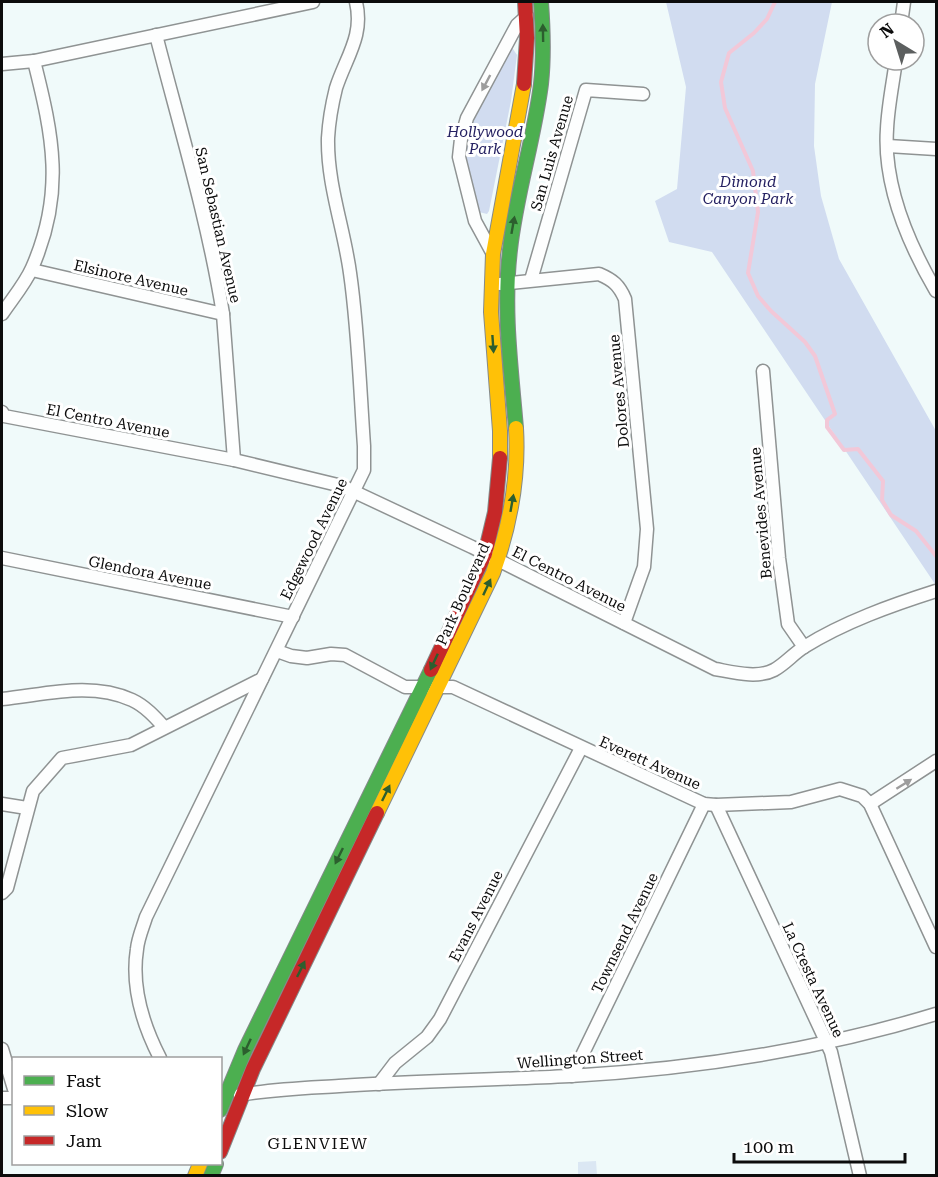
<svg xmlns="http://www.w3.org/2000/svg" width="938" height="1177" font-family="'Roboto Serif',serif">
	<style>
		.green { fill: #d1dcf0 }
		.pitch { fill: #dbe7f3 }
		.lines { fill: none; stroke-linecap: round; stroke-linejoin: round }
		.stream { stroke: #f2c8d8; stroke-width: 4 }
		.street-casing { stroke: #8f9393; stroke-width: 15 }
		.fast-casing { stroke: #858a8a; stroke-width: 16 }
		.slow-casing { stroke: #858a8a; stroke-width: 16 }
		.jam-casing { stroke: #858a8a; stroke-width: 16 }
		.street { stroke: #fdfefe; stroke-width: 12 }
		.fast { stroke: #4caf50; stroke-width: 14 }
		.slow { stroke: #ffc107; stroke-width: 14 }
		.jam { stroke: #c62828; stroke-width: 14 }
		.oneway { fill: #2c5e2e }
		.oneway2 { fill: #9d9d9d }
		.labels { text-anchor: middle; stroke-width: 6; stroke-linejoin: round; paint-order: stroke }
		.park-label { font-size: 15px; font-style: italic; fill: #242061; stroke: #fff }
		.street-label { font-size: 15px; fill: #0c0c0c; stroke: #fff }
		.neighbourhood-label { font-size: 16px; letter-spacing: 1.5px; fill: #0c0c0c; stroke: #fff }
	</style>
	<rect width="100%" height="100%" fill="#f0fafa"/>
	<g class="green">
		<path d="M666 2H832L815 84 814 146 821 196 839 259 936 431V584H935L712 252 669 242 655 201 677 189 686 87Z"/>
		<path d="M510 49H513L517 55 511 101 489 211 487 214 479 212C474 191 463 165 466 143 468 116 497 73 510 49Z"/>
	</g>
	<path class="pitch" d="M596 1161 597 1175H578V1162Z"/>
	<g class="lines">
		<path class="stream" d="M775 2 767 19 754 33 729 53 721 82 725 108 753 171 758 212 748 273 758 296 771 311 805 342 815 356 835 414 827 420V427L844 450 858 449 883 481 882 500 891 515 916 531 936 556"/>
		<g class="street-casing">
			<g id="street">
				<path d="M901 24 904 2"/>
				<path d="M156 35C180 128 208 220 223 314L234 460"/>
				<path d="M896 60C893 83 888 106 887 129 883 186 908 243 936 291"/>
				<path d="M2 64 34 61 313 2"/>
				<path d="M888 146 936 149"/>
				<path d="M493 254 475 221 459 157 461 139 467 118 517 25 527 16"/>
				<path d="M32 270 223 314"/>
				<path d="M531 280 586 90 643 94"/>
				<path d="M500 284 599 274C613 280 619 285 625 299L647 529 644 567 624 623"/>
				<path d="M2 314C12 299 25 284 32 268 65 193 53 136 34 61"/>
				<path d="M763 371 779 558 788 624 804 647"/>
				<path d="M2 412 4 416 234 460 342 486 472 547 715 669C732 672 757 679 774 670 785 664 793 654 804 647 844 622 892 605 936 591"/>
				<path d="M2 558 293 617"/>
				<path d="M277 651 291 656 307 658 331 654 345 655 405 687H453L704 804 716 805 791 802 840 789 862 796 870 804 936 947"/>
				<path d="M2 699C44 695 90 681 132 700 145 706 155 717 164 727"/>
				<path d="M2 804 27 808"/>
				<path d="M870 804 936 761"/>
				<path d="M716 805 831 1052 860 1176"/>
				<path d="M2 893 7 888 33 791 62 758 131 745 262 679"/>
				<path d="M2 1049 14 1089"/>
				<path d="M160 1058C143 1025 131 987 137 949 138 938 143 927 146 917L364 470V446C360 389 358 328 350 273 344 228 327 184 328 138 329 121 332 104 336 88 346 57 364 36 356 2"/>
				<path d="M572 1076 704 804"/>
				<path d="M379 1084 395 1063 427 1037 440 1019 581 748"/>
				<path d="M240 1095C272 1089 306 1088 339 1086 416 1081 493 1080 570 1076 694 1069 818 1050 936 1014"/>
				<path d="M2 1098H14"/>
			</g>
		</g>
		<g class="fast-casing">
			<g id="fast">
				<path d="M516 428C511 368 503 310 510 250 516 194 534 140 541 84 544 57 543 29 541 2"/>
				<path d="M220 1110 245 1050 431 670"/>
				<path d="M211 1176 216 1164"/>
			</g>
		</g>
		<g class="slow-casing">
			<g id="slow">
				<path d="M500 458V431L491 312 493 254 524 84"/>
				<path d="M377 813 493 573C510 526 519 478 516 428"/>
				<path d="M195 1176 200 1164"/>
			</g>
		</g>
		<g class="jam-casing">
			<g id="jam">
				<path d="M524 84 527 38 525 2"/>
				<path d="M431 670 485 554 495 512 500 458"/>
				<path d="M220 1152 253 1069 377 813"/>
			</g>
		</g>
		<use href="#street" class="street"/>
		<use href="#fast" class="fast"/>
		<use href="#slow" class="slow"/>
		<use href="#jam" class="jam"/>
	</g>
	<defs><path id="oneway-solid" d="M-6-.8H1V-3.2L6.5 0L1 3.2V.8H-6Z" transform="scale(1.5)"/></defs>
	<g class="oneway">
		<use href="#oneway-solid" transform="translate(543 33) rotate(-91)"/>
		<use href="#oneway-solid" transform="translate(513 225) rotate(-80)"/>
		<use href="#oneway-solid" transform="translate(493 344) rotate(86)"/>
		<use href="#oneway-solid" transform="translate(512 503) rotate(-80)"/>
		<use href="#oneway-solid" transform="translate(487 587) rotate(-65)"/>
		<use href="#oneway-solid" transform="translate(434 662) rotate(115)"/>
		<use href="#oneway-solid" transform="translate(386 793) rotate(-64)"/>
		<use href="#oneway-solid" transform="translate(339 856) rotate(116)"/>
		<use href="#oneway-solid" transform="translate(301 969) rotate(-64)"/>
		<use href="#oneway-solid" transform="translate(247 1047) rotate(115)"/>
	</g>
	<g class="oneway2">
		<use href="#oneway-solid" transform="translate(486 83) rotate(118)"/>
		<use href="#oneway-solid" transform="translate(904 784) rotate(-32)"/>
	</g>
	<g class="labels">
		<g class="park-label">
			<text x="485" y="137">Hollywood<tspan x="485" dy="17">Park</tspan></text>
			<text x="748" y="187">Dimond<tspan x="748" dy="17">Canyon Park</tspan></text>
		</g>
		<g class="street-label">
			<text transform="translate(552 153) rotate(-74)" y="5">San Luis Avenue</text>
			<text transform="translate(218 225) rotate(77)" y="5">San Sebastian Avenue</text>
			<text transform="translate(131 278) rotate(13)" y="5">Elsinore Avenue</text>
			<text transform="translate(619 391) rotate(-95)" y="5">Dolores Avenue</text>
			<text transform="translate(108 421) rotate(11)" y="5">El Centro Avenue</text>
			<text transform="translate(761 513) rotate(-95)" y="5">Benevides Avenue</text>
			<text transform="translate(314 539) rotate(-64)" y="5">Edgewood Avenue</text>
			<text transform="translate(150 573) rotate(11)" y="5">Glendora Avenue</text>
			<text transform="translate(569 579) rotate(27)" y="5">El Centro Avenue</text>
			<text transform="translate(463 594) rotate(-66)" y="5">Park Boulevard</text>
			<text transform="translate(650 763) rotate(24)" y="5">Everett Avenue</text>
			<text transform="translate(476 916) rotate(-63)" y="5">Evans Avenue</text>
			<text transform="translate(625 933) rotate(-64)" y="5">Townsend Avenue</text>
			<text transform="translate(813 980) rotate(65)" y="5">La Cresta Avenue</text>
			<text transform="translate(580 1059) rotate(-4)" y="5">Wellington Street</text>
		</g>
		<g class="neighbourhood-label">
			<text x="318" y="1149">GLENVIEW</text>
		</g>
	</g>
	<rect width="938" height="1177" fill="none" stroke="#0c0c0c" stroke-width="6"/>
	<rect x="12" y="1057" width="210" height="108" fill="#ffffff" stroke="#9e9e9e" stroke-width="1.5"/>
	<rect x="24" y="1076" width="30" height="9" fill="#4caf50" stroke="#9e9e9e" stroke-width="1.5"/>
	<text x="66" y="1087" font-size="18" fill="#0c0c0c">Fast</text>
	<rect x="24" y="1106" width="30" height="9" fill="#ffc107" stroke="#9e9e9e" stroke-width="1.5"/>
	<text x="66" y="1117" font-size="18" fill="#0c0c0c">Slow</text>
	<rect x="24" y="1136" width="30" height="9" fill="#c62828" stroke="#9e9e9e" stroke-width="1.5"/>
	<text x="66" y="1147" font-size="18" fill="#0c0c0c">Jam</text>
	<g transform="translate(896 42) rotate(322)"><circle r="28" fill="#ffffff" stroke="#9e9e9e" stroke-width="1.5"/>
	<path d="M0-4.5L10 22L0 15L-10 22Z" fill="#5c5f5f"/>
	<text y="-9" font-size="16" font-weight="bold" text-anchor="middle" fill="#0c0c0c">N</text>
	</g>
	<path d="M734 1153v9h171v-9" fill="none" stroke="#0c0c0c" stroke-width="3"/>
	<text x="743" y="1153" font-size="18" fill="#0c0c0c" stroke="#ffffff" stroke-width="4.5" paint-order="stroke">100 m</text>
</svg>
